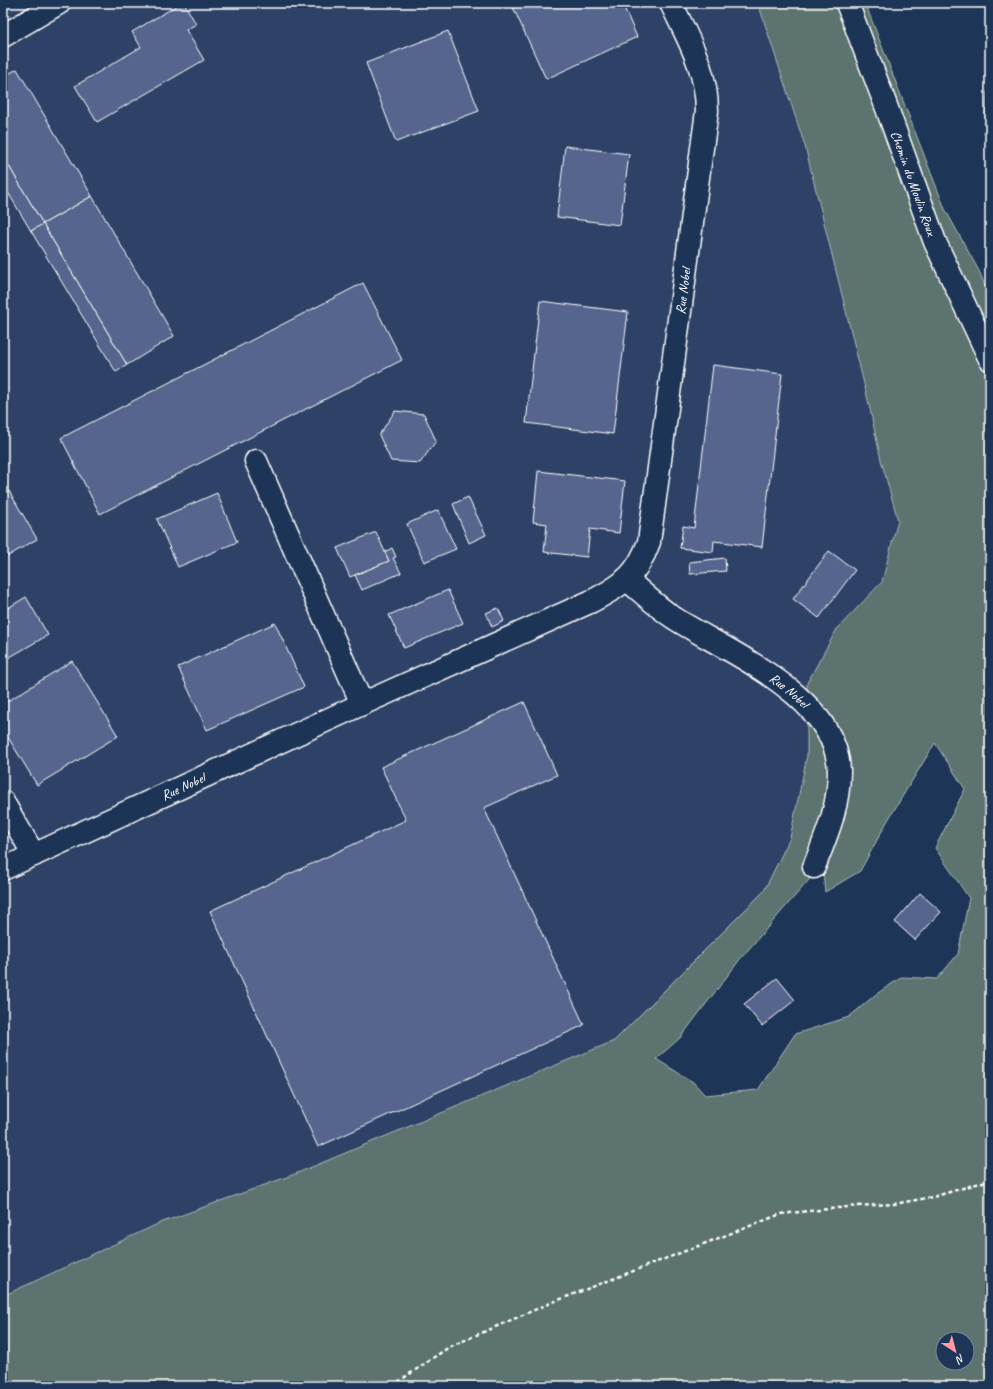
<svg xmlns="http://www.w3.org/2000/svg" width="993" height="1389" font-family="Caveat,sans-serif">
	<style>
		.built { fill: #2e4367 }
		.green { fill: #5c736f; stroke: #aeb9b7; fill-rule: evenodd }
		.building { fill: #55658d; stroke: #fff }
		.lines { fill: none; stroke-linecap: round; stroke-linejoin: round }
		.minor-casing { stroke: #fff; stroke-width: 25 }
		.path { stroke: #fff; stroke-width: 2.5; stroke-dasharray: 4 3; stroke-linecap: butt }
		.minor { stroke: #1d3557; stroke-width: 22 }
		.labels { text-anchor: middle; stroke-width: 4; stroke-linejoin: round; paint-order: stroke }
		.street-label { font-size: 14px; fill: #fff; stroke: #1d3557 }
	</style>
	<rect width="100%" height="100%" fill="#1d3557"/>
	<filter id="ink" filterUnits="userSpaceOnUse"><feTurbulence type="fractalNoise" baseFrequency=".025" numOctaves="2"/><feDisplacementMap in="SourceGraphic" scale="8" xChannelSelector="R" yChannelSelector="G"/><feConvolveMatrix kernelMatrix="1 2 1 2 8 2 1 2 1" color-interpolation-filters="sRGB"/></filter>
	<g filter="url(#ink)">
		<path class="built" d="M3 3H758L805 146 868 400 881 460 898 520 882 582 837 629 807 683V756L790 838 764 891 614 1041 579 1063 295 1174 160 1223 3 1296Z"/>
		<g class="green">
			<path d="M758 3H865L945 209 979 271 990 298V1386H3V1296L160 1223 295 1174 614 1041 764 891 790 838 807 756V683L837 629 882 582 898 520 881 460 868 400 805 146ZM935 743 965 789 935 848 969 898 958 954 937 979 902 977 875 995 849 1017 795 1034 758 1090 705 1095 693 1082 656 1059 680 1038 741 958 822 865 825 892 860 871 888 820ZM943 1339H967V1363H943Z"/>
			<path d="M990 88V142L984 133 987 92Z"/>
		</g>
		<g class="building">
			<path d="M181 3H184L196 24 186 30 204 60 97 122 75 86 141 47 132 32Z"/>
			<path d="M511 3H622L637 37 546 79Z"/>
			<path d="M448 31 479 111 396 142 366 63Z"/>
			<path d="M17 69 92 196 43 224 3 156V77Z"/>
			<path d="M565 146 629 154 620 225 557 217Z"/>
			<path d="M3 156 43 224 31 231 3 184Z"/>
			<path d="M92 196 174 336 127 365 43 224Z"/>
			<path d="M43 224 127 365 116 372 31 231Z"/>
			<path d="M363 283 402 360 100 514 61 438Z"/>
			<path d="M540 301 628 312 613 434 526 423Z"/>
			<path d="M713 365 782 374 762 547 714 541 713 552 680 548 683 526 694 528Z"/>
			<path d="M395 411 424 414 436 441 420 463 391 461 379 435Z"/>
			<path d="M538 471 625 481 619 533 590 529 587 557 544 552 547 524 533 522Z"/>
			<path d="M9 491 37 539 3 559V494Z"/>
			<path d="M217 493 237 542 178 567 157 519Z"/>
			<path d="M468 497 486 535 469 543 453 504Z"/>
			<path d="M438 510 456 549 424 562 407 524Z"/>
			<path d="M376 532 389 561 350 577 337 548Z"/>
			<path d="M392 548 396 557 393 558 401 573 362 590 355 575 389 561 385 552Z"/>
			<path d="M829 551 855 570 819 618 793 599Z"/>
			<path d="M725 558 726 571 690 574 689 562Z"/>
			<path d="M448 590 463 623 404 648 389 615Z"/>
			<path d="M26 597 48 635 3 661V611Z"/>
			<path d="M498 608 504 621 492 627 486 613Z"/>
			<path d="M275 623 304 687 207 730 178 667Z"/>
			<path d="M72 661 118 736 37 785 3 729V704Z"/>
			<path d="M524 702 557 775 484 808 584 1025 318 1147 210 911 406 820 381 767Z"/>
			<path d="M920 893 941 912 915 940 895 922Z"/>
			<path d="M777 978 795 1000 762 1026 744 1004Z"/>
		</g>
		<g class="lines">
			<g class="minor-casing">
				<g id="minor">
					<path id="s1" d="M847 3 885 103 935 242 990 359"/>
					<path d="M3 36 59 3"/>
					<path d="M256 461 362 704"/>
					<path id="s2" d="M626 579C642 592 657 607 674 618 727 652 837 696 839 771 839 807 827 834 814 867"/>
					<path d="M3 802 34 855"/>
					<path id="s3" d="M3 869 362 704 592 601C623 585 637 575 649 542L707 111C707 70 688 39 671 3"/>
				</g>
			</g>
			<path class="path" d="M392 1386 449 1347 548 1304 781 1214 857 1206 894 1204 933 1197 990 1180"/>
			<use href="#minor" class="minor"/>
		</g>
	</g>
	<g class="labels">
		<g class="street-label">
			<text dy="5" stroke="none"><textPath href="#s1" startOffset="192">Chemin du Moulin Roux</textPath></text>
			<text dy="5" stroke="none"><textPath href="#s3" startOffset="985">Rue Nobel</textPath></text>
			<text dy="5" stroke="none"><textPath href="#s2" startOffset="198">Rue Nobel</textPath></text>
			<text dy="5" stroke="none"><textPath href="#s3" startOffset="198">Rue Nobel</textPath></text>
		</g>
	</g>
	<rect width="993" height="1389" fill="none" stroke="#1d3557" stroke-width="16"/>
	<rect x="8" y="8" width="977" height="1373" fill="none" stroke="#fff" stroke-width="1.5" filter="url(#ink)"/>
	<g transform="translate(955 1351) rotate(144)"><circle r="19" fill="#1d3557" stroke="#77869a"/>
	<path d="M0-3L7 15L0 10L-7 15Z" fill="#ff9aa2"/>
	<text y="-6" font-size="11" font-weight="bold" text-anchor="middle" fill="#ffffff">N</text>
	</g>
</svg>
